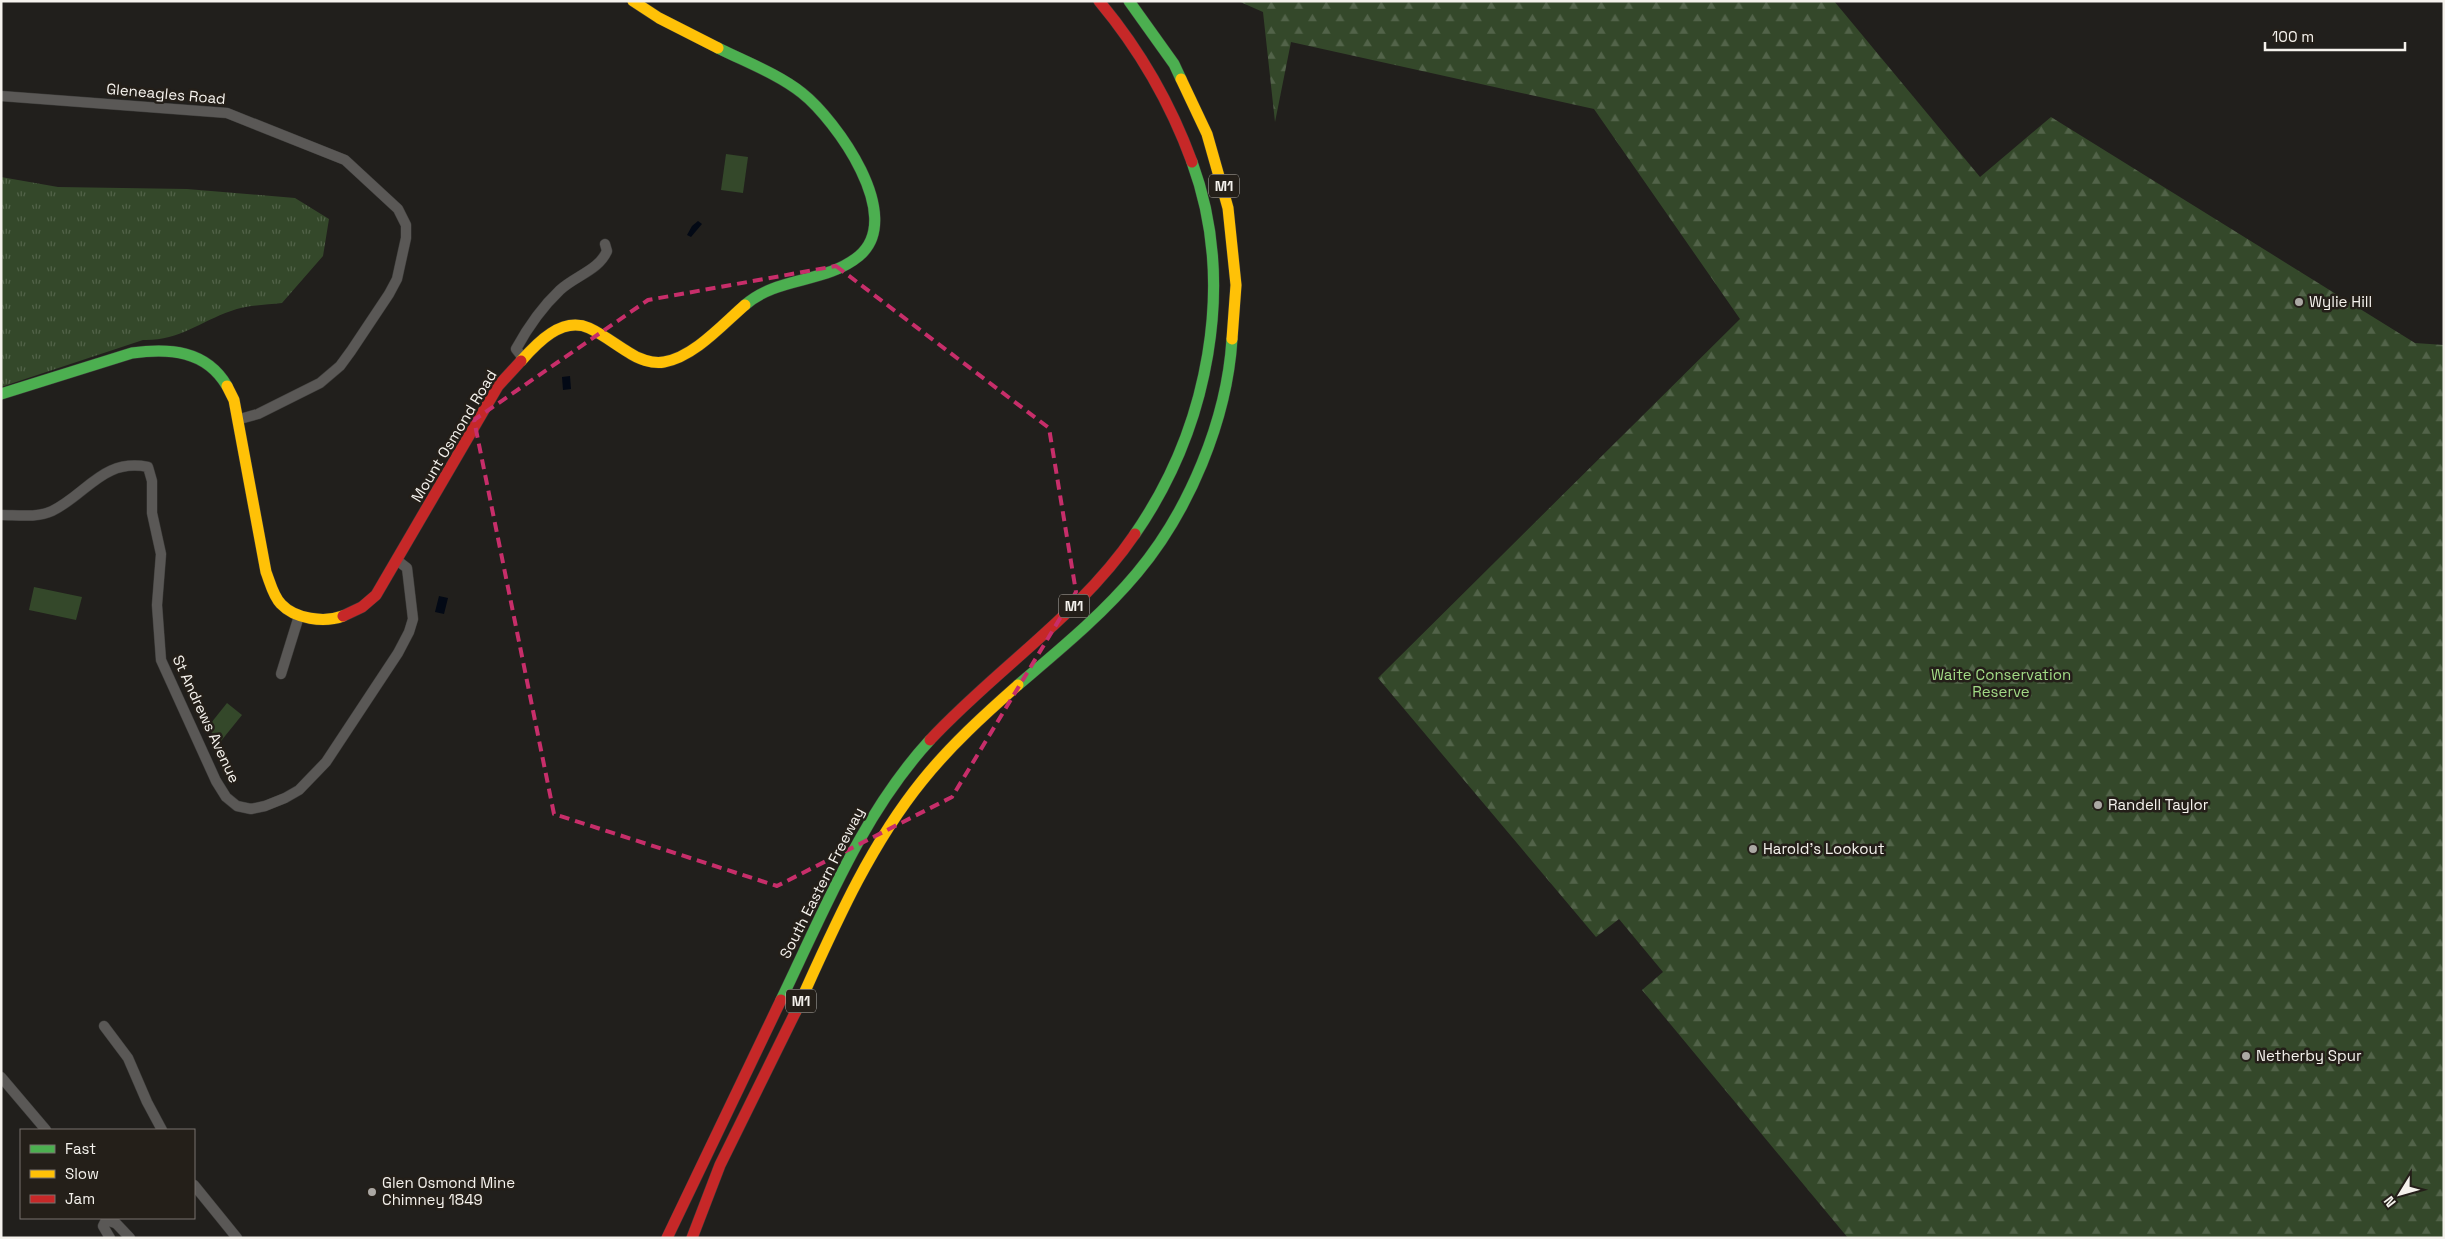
<svg xmlns="http://www.w3.org/2000/svg" width="2445" height="1239" font-family="'Space Grotesk',sans-serif">
	<style>
		.grass { fill: url(#grass-tufts) }
		.forest { fill: url(#forest-firs) }
		.green { fill: #34482a }
		.water { fill: #030915 }
		.lines { fill: none; stroke-linecap: round; stroke-linejoin: round }
		.street-casing { stroke: #3c3b39; stroke-width: 11 }
		.fast-casing { stroke: #3c3b39; stroke-width: 12 }
		.slow-casing { stroke: #3c3b39; stroke-width: 12 }
		.jam-casing { stroke: #3c3b39; stroke-width: 12 }
		.street { stroke: #5a5856; stroke-width: 10 }
		.fast { stroke: #4caf50; stroke-width: 11 }
		.slow { stroke: #ffc107; stroke-width: 11 }
		.jam { stroke: #c62828; stroke-width: 11 }
		.marked { fill: none; stroke: #c72e6a; stroke-width: 4; stroke-dasharray: 10 6; stroke-linejoin: round }
		.poi-dot { fill: #aba8a4; stroke: #241f19; stroke-width: 2 }
		.labels { text-anchor: middle; stroke-width: 5; stroke-linejoin: round; paint-order: stroke }
		.shield { fill: #241f19; stroke: #b6b3ad; stroke-width: 1 }
		.shield-label { font-size: 14px; font-weight: bold; fill: #f5f2ed }
		.street-label { font-size: 15px; fill: #f5f2ed; stroke: #241f19 }
		.poi-label { font-size: 15px; fill: #f5f2ed; stroke: #241f19; text-anchor: start }
		.park-label { font-size: 15px; fill: #a2db86; stroke: #241f19 }
	</style>
	<defs>
		<pattern id="grass-tufts" width="24" height="20" patternUnits="userSpaceOnUse" patternTransform="scale(1.25)"><rect width="24" height="20" fill="#34482a"/><path d="M3 7l-1-3M5 7V3M7 7l1-3M15 17l-1-3M17 17v-4M19 17l1-3" fill="none" stroke="#526349"/></pattern>
		<pattern id="forest-firs" width="22" height="20" patternUnits="userSpaceOnUse" patternTransform="scale(1.25)"><rect width="22" height="20" fill="#34482a"/><path d="M5 1l3.5 6h-7zM16 11l3.5 6h-7z" fill="#526349"/></pattern>
	</defs>
	<rect width="100%" height="100%" fill="#211f1c"/>
	<path class="grass" d="M1 177 58 187 187 189 295 198 329 219 323 256 282 303C266 305 246 305 231 311 199 322 179 341 143 340L1 387Z"/>
	<path class="forest" d="M1238 1H1834L1980 177 2051 117 2415 343 2444 345V1238H1848L1642 990 1663 972 1619 919 1596 937 1378 678 1740 319 1594 109 1291 42 1275 122 1263 12Z"/>
	<g class="green">
		<path d="M726 154 748 157 743 193 721 190Z"/>
		<path d="M34 587 82 597 76 620 29 610Z"/>
		<path d="M227 703 242 715 221 741 207 728Z"/>
	</g>
	<g class="water">
		<path d="M698 221 702 224 691 237 687 235 692 226Z"/>
		<path d="M570 376 571 389 563 390 562 377Z"/>
		<path d="M439 596 448 598 444 614 435 612Z"/>
	</g>
	<g class="lines">
		<g class="street-casing">
			<g id="street">
				<path d="M1 96 227 113 345 160 398 209 406 225V238L397 279 389 294 351 351 340 366 320 383 258 414 240 419"/>
				<path d="M523 358 516 349C528 327 542 307 560 290 575 276 599 270 607 251L605 244"/>
				<path d="M1 515C17 515 37 518 52 511 87 494 103 458 148 467L152 481V513L161 554 157 605 161 660 216 781 226 797 237 806 251 809 265 806 285 798 299 790 326 762 398 653 409 632 413 619 407 568 398 561"/>
				<path d="M281 674 299 616"/>
				<path d="M104 1026 128 1058 147 1102 162 1130"/>
				<path d="M1 1077 46 1130"/>
				<path d="M194 1185 237 1238"/>
				<path d="M111 1218 130 1238"/>
				<path d="M110 1238 103 1226 106 1220 115 1223"/>
			</g>
		</g>
		<g class="fast-casing">
			<g id="fast">
				<path d="M1129 1 1174 64 1181 79"/>
				<path d="M718 48C746 62 778 74 802 93 836 120 906 217 859 256 825 284 778 276 745 305"/>
				<path d="M1 394 132 353C169 348 206 350 227 386"/>
				<path d="M1135 534C1208 428 1237 285 1192 162"/>
				<path d="M1018 685C1059 650 1102 615 1137 573 1189 511 1227 420 1232 339"/>
				<path d="M781 1000C824 911 862 814 930 740"/>
			</g>
		</g>
		<g class="slow-casing">
			<g id="slow">
				<path d="M633 1 659 18 718 48"/>
				<path d="M1181 79 1207 134 1228 208 1236 285 1232 339"/>
				<path d="M521 361C537 343 562 316 589 328 602 334 615 344 628 352 638 359 652 364 664 362 694 357 723 324 745 305"/>
				<path d="M227 386 234 400 266 572C270 582 273 596 281 604 295 619 324 623 343 616"/>
				<path d="M796 1011C832 932 867 849 922 781 950 746 984 715 1018 685"/>
			</g>
		</g>
		<g class="jam-casing">
			<g id="jam">
				<path d="M1099 1C1140 50 1170 102 1192 162"/>
				<path d="M343 616 362 607 376 595 498 386 521 361"/>
				<path d="M930 740C996 669 1080 615 1135 534"/>
				<path d="M667 1238 781 1000"/>
				<path d="M692 1238 720 1165 796 1011"/>
			</g>
		</g>
		<use href="#street" class="street"/>
		<use href="#fast" class="fast"/>
		<use href="#slow" class="slow"/>
		<use href="#jam" class="jam"/>
	</g>
	<path class="marked" d="M836 266 1049 428 1076 592 952 797 777 886 554 814 474 420 648 300Z"/>
	<g class="poi-dot">
		<circle cx="2299" cy="302" r="5"/>
		<circle cx="2098" cy="805" r="5"/>
		<circle cx="1753" cy="849" r="5"/>
		<circle cx="2246" cy="1056" r="5"/>
		<circle cx="372" cy="1192" r="5"/>
	</g>
	<g class="labels">
		<g class="shield">
			<rect x="1209" y="174.5" width="30" height="23" rx="4"/>
			<rect x="1059" y="594.5" width="30" height="23" rx="4"/>
			<rect x="786" y="989.5" width="30" height="23" rx="4"/>
		</g>
		<g class="shield-label">
			<text x="1224" y="191">M1</text>
			<text x="1074" y="611">M1</text>
			<text x="801" y="1006">M1</text>
		</g>
		<g class="street-label">
			<text transform="translate(166 94) rotate(5)" y="5">Gleneagles Road</text>
			<text transform="translate(454 436) rotate(-59)" y="5">Mount Osmond Road</text>
			<text transform="translate(206 719) rotate(65)" y="5">St Andrews Avenue</text>
			<text transform="translate(822 883) rotate(-63)" y="5">South Eastern Freeway</text>
		</g>
		<g class="poi-label">
			<text x="2309" y="307">Wylie Hill</text>
			<text x="2108" y="810">Randell Taylor</text>
			<text x="1763" y="854">Harold's Lookout</text>
			<text x="2256" y="1061">Netherby Spur</text>
			<text x="382" y="1188">Glen Osmond Mine<tspan x="382" dy="17">Chimney 1849</tspan></text>
		</g>
		<g class="park-label">
			<text x="2001" y="680">Waite Conservation<tspan x="2001" dy="17">Reserve</tspan></text>
		</g>
	</g>
	<rect width="2445" height="1239" fill="none" stroke="#f5f2ed" stroke-width="5"/>
	<rect x="20" y="1129" width="175" height="90" fill="#241f19" stroke="#78736e"/>
	<rect x="30" y="1145" width="25" height="8" fill="#4caf50" stroke="#78736e"/>
	<text x="65" y="1154" font-size="15" fill="#f5f2ed">Fast</text>
	<rect x="30" y="1170" width="25" height="8" fill="#ffc107" stroke="#78736e"/>
	<text x="65" y="1179" font-size="15" fill="#f5f2ed">Slow</text>
	<rect x="30" y="1195" width="25" height="8" fill="#c62828" stroke="#78736e"/>
	<text x="65" y="1204" font-size="15" fill="#f5f2ed">Jam</text>
	<g transform="translate(2400 1194) rotate(233)" stroke="#241f19" stroke-width="4" paint-order="stroke">
	<path d="M0-4L9 19L0 12L-9 19Z" fill="#f5f2ed"/>
	<text y="-8" font-size="14" font-weight="bold" text-anchor="middle" fill="#f5f2ed">N</text>
	</g>
	<path d="M2265 42v8h140v-8" fill="none" stroke="#f5f2ed" stroke-width="2.5"/>
	<text x="2272" y="42" font-size="15" fill="#f5f2ed" stroke="#241f19" stroke-width="4" paint-order="stroke">100 m</text>
</svg>
